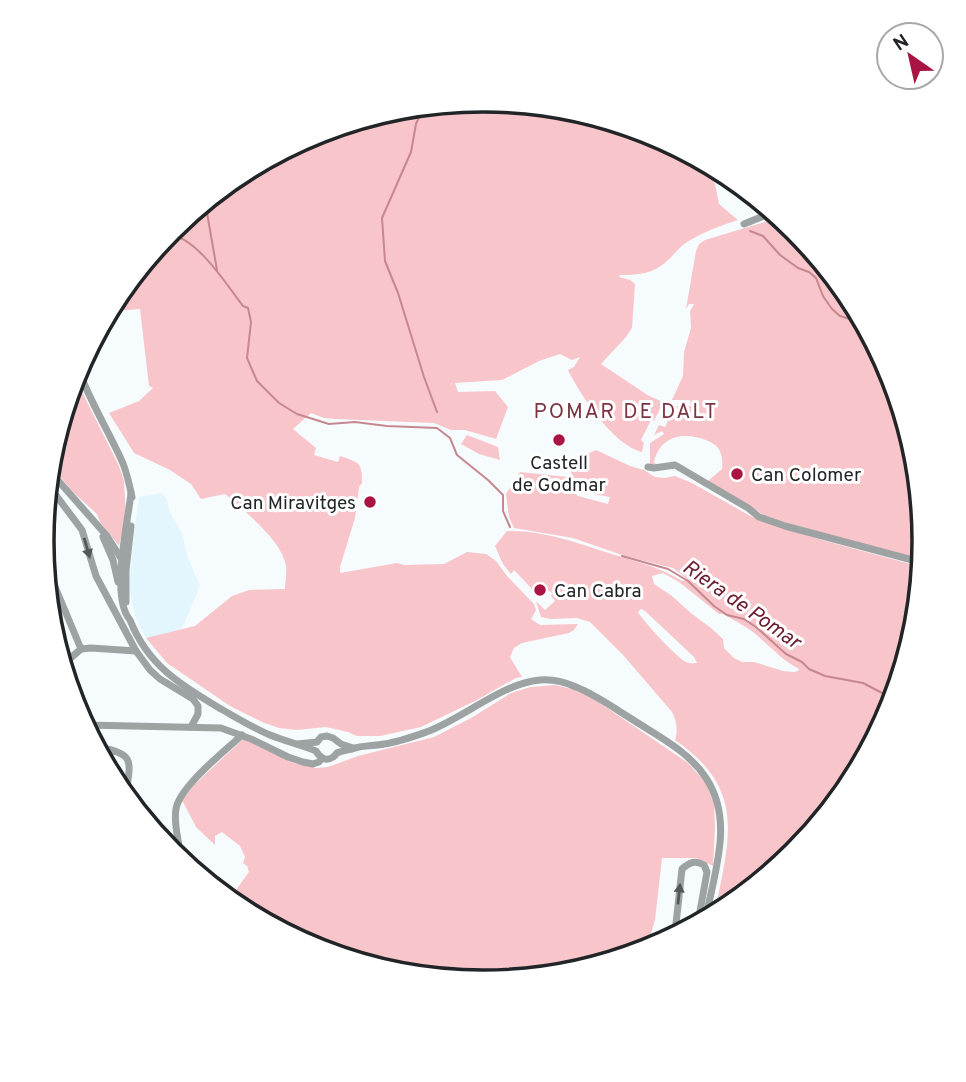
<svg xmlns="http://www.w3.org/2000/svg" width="966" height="1082" font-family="Overpass,sans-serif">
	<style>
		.built { fill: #e3f5fd }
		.green { fill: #f8c5ca; fill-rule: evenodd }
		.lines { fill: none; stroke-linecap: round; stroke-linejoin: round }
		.stream { stroke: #c7878f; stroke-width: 2 }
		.street { stroke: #9da2a3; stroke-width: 7 }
		.oneway { fill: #535759 }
		.poi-dot { fill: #aa1443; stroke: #fff; stroke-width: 2.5 }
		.labels { text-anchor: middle; stroke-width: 6; stroke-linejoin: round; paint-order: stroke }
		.poi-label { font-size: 19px; fill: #222527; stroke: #fff; text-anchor: start }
		.neighbourhood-label { font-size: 21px; letter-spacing: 2px; fill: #7b3441; stroke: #fff }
		.water-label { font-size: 21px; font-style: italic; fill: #6b1e2f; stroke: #fff }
		.rim { fill: none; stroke: #222527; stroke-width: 3.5 }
	</style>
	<rect width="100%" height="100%" fill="#f6fbfe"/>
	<path class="built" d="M161 493 167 499 169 510 182 534 188 558 200 586 185 622 177 634 146 638 135 616 130 592 129 582 135 528 139 497Z"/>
	<g class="green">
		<path d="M483 100 652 134 706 170 715 184 719 204 738 220C720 226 703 232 687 242 679 247 674 255 667 261 653 274 638 275 620 275L619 277 630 280 635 284 632 328 626 337 601 364 649 396 663 402 654 421 651 420 641 440 644 443 642 452C614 446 580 395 568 370L574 367 580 357 572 360 560 354 539 361 502 380 455 383 458 392 495 391 508 407 496 439 465 430H451L434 423 335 419 324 418 311 413 293 429 316 448 314 455 338 462 340 456C360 463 362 462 362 483L359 487 355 518 340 567V573L397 563 404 565 444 564 467 552 486 554 496 561 507 576 534 604 536 610 531 619 540 625 578 624 574 630 569 633 522 643 514 648 510 657 522 677 516 678 475 701 421 727 380 736H357L348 732 326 727 297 730 279 728 262 722 230 706 167 663 146 638 195 626 232 596 249 590 285 589C285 582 287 574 286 566 282 540 244 511 225 494L201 499 191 484 170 470 134 453 109 413 139 401 153 388 149 386 140 309 116 311 171 229 315 133Z"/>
		<path d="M778 218 795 229 891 373 924 541 921 558 918 559 765 517 758 511 752 509 708 481 722 469C723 462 722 452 717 447 716 445 710 442 708 441 685 431 660 435 654 462L657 466 650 465V443L664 434 662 431 654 435 659 425 665 427 675 406H691L690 400H672L683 376 684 352 691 328 690 311 694 304H689L686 309 696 251 699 244 705 240Z"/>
		<path d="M75 373 85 398 119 466 124 481 126 515 119 546 100 522 97 514 74 493 56 472Z"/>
		<path d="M467 435 498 447 500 460 479 454 461 444Z"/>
		<path d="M596 450 630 466 644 470 655 477 664 478 675 476 692 483 752 517 822 540 914 565 918 569 904 639 881 713 879 728 795 853 716 906C731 833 744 788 675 740 678 731 677 721 672 712L624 656 590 622 577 618 550 619 541 617 536 601 545 610 555 601 551 596 552 593 550 591 547 592 541 586 534 591 514 570 511 574 503 564 495 546 507 531C544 530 580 544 615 555 638 562 662 568 682 581L687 579 673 568 625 556 573 538 514 528 509 517 506 494 520 472 568 477 570 489 578 496 608 504 610 497 578 491C570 483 574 472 567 463ZM663 573 679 582 719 614H723C733 620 744 625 753 632 769 645 781 660 799 669L798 671 794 672 783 671 754 662H742L734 658 724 648 723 639 711 628 692 614 672 596 654 584 652 576ZM641 609 645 611 694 657 697 663C691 663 691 664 686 662 676 657 643 621 638 612Z"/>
		<path d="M555 685 572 689 591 697 688 763 705 782 714 803 715 827 713 866 696 858H662L655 920 646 950 483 982 314 948 233 894 249 872 247 866 243 863 245 857 240 846 222 832 215 836V845L196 827 182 800 194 785 243 739 294 763 316 768 328 767 358 756 434 737 471 718 511 693 531 687Z"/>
	</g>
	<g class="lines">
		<g class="stream">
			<path d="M421 112 416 124 411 152 382 218 385 261 398 293 424 377 437 412"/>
			<path d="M211 203 207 213 217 270"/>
			<path d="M750 231 763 236 780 255 798 268 809 272 816 278 823 296 832 309 840 316 856 321"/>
			<path d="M168 234C197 237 226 284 243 306L248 308 251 322 247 358 257 381 279 403 297 414 329 424 355 422 387 426 437 428 450 438 457 455 488 480 503 495V511L510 527"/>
			<path d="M622 556 668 569 688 581 714 606 727 615 744 619 756 627 786 654 802 662 809 669 825 676 863 683 884 694"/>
		</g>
		<g class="street">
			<path d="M744 224 771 213"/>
			<path d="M78 368C89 400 107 428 121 459 127 471 129 484 132 497"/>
			<path d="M648 467 654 468 675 465 748 508 759 517 785 526 920 562"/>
			<path d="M55 477 107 536 122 560"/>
			<path d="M52 490 82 530 96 576 136 651 150 670 160 679 193 699 198 706V714L191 727"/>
			<path d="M131 493C128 523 110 597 130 620 148 666 181 685 221 709 237 718 253 728 270 735 285 741 301 745 316 751 320 758 326 762 333 757 335 756 336 754 337 753 341 751 348 750 352 749 362 745 374 746 384 744 399 742 415 736 429 731 465 717 503 683 540 680 552 679 565 682 576 687 594 694 611 706 627 716 654 734 688 750 706 778 733 819 716 867 707 912"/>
			<path d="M103 537 113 560 118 582"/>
			<path d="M48 570 81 649"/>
			<path d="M126 602V570L131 526"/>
			<path d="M81 649 91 648 136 651"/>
			<path d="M66 662 81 649"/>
			<path d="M889 712 892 700"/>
			<path d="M86 725 221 728 251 739 288 757 303 762 313 764 319 762 322 758"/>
			<path d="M297 744 317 742 321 737 327 736 333 738 341 744 353 748"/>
			<path d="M100 747C130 755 132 756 127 787"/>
			<path d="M180 858C180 842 173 825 176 809 179 787 225 751 242 735"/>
			<path d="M675 933 682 869C690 862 695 860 704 865L707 872 699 917"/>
		</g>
	</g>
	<defs><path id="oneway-solid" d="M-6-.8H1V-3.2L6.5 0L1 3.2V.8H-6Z" transform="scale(1.75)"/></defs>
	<g class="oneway">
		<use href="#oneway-solid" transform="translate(87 548) rotate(74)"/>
		<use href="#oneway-solid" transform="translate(679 894) rotate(-84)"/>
	</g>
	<g class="poi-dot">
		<circle cx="559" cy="440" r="7"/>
		<circle cx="737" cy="474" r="7"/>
		<circle cx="370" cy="502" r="7"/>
		<circle cx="540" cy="590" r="7"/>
	</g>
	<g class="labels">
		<g class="poi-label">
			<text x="559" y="469" text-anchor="middle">Castell<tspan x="559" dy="22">de Godmar</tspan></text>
			<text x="751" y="481">Can Colomer</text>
			<text x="356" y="509" text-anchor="end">Can Miravitges</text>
			<text x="554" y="597">Can Cabra</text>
		</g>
		<g class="neighbourhood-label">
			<text x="626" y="418">POMAR DE DALT</text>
		</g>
		<g class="water-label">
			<text transform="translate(742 604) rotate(35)" y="7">Riera de Pomar</text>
		</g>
	</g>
	<path d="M0 0H966V1082H0ZM54 541a429 429 0 1 1 858 0a429 429 0 1 1-858 0Z" fill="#fff" fill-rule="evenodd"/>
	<path class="rim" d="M54 541a429 429 0 1 1 858 0a429 429 0 1 1-858 0Z"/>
	<g transform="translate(910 56) rotate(326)"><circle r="33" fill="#ffffff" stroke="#a7a8a9" stroke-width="2"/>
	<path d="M0-5L12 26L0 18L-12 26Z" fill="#aa1443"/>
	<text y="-10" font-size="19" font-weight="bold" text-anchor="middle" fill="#222527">N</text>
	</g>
</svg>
